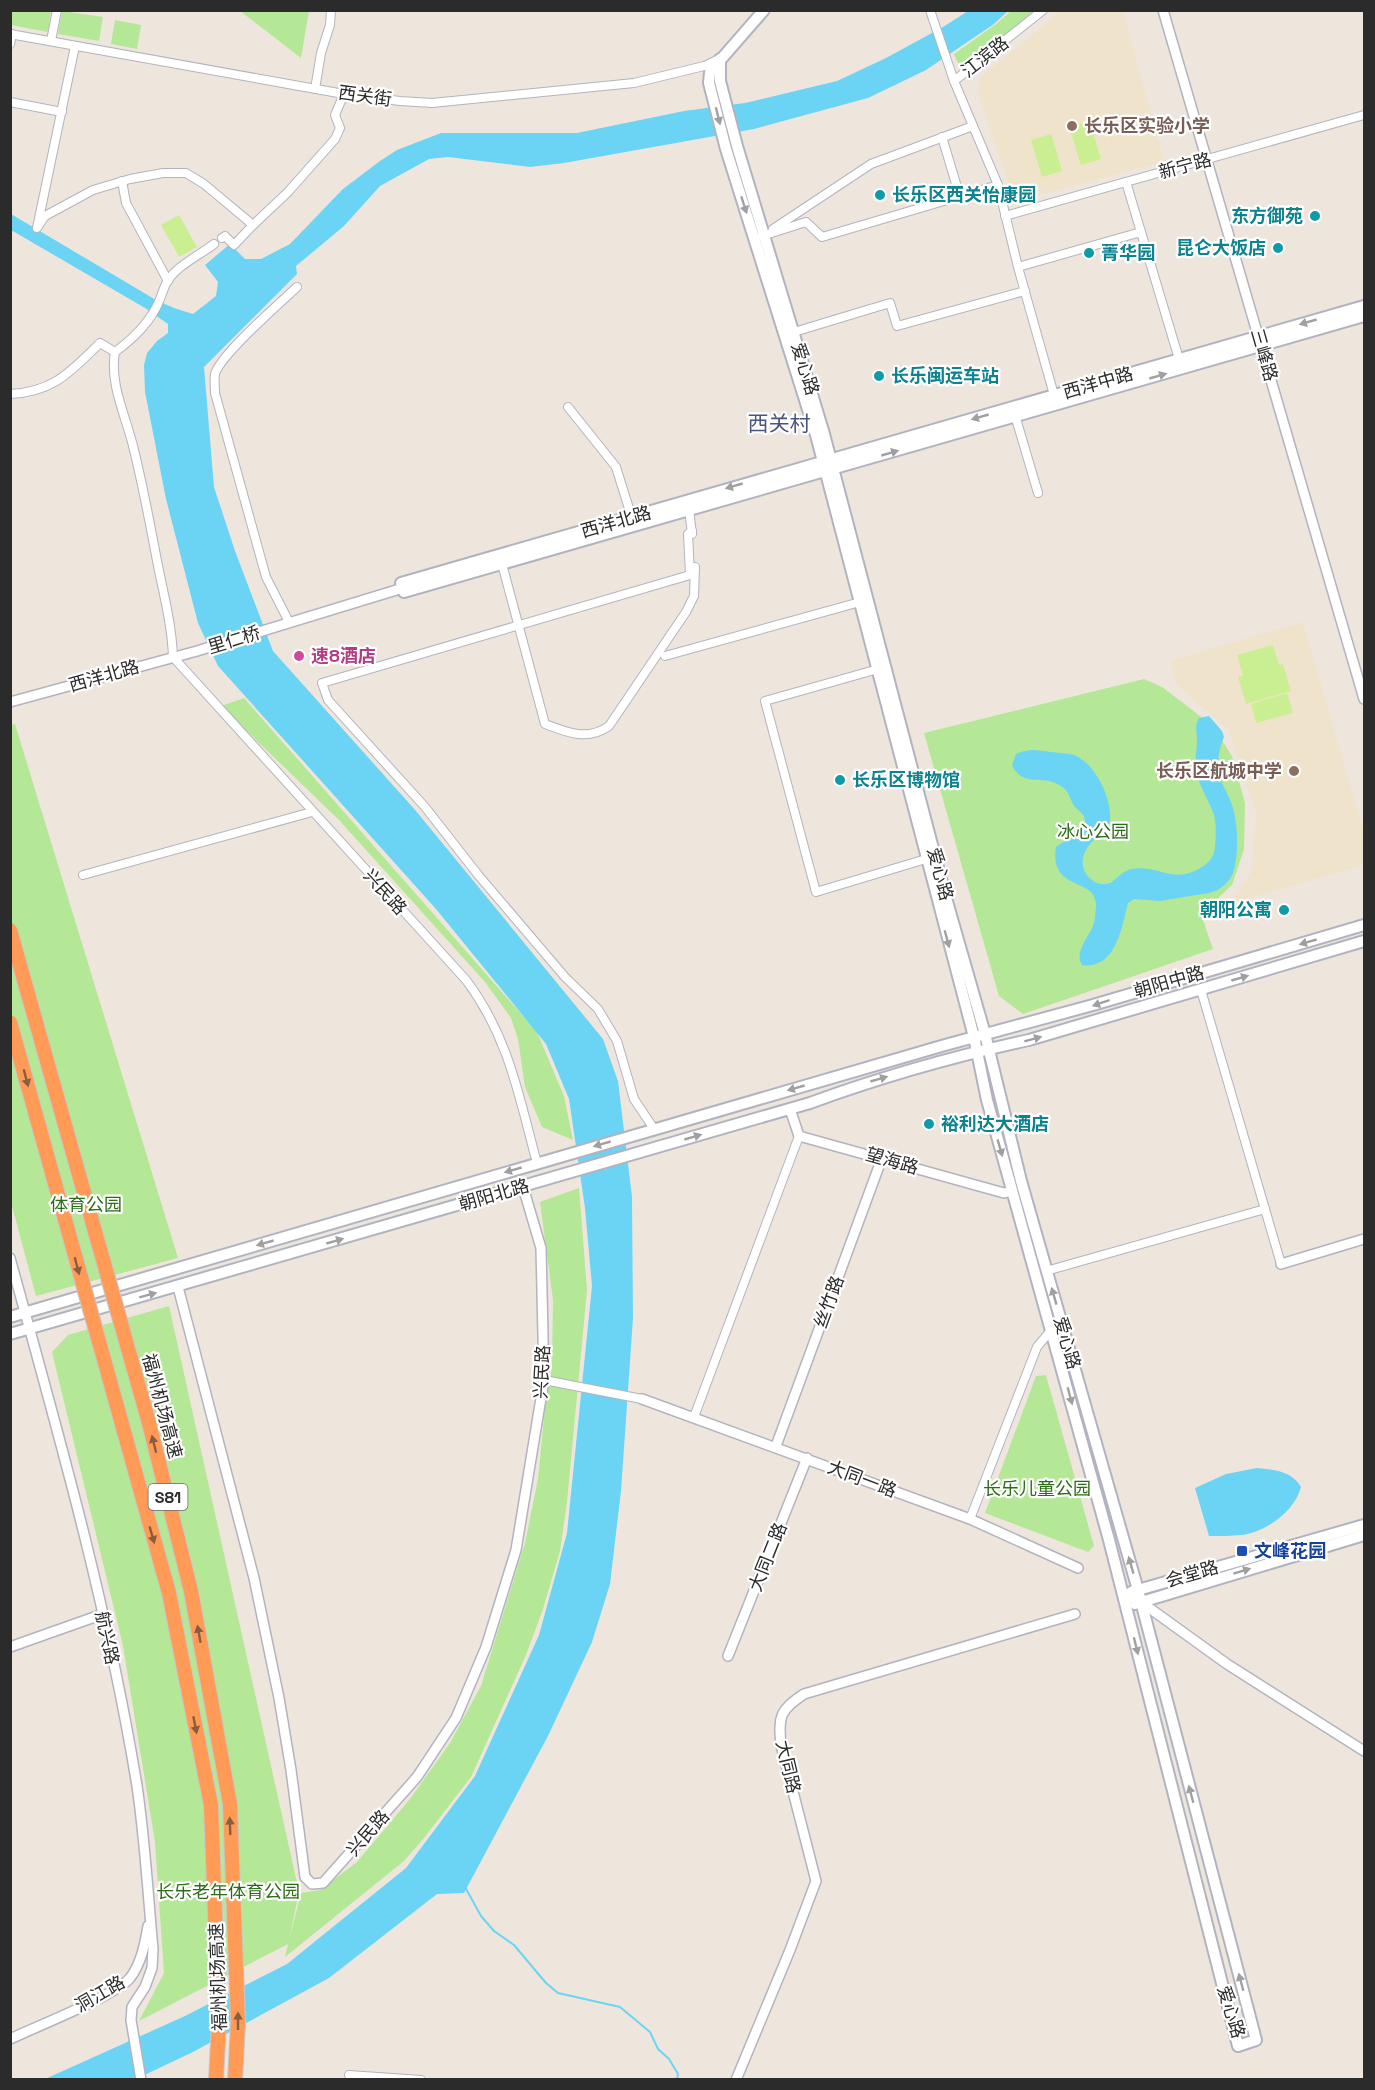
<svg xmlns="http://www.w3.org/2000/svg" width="1375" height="2090" font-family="'Space Grotesk','Noto Sans SC',sans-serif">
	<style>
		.education { fill: #f0e3cb }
		.green { fill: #b4e796 }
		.pitch { fill: #caef92 }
		.water { fill: #6bd4f5 }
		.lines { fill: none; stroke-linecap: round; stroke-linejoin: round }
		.stream { stroke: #6bd4f5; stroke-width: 2 }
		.minor-casing { stroke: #b1b4c0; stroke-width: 10 }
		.tertiary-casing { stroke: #b1b4c0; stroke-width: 12 }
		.secondary-casing { stroke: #b1b4c0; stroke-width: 14 }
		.minor { stroke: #fff; stroke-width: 8 }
		.tertiary { stroke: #fff; stroke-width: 9 }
		.secondary { stroke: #fff; stroke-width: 10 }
		.motorway-bridge-casing { stroke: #c8c8c8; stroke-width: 16; stroke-linecap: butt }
		.motorway-bridge { stroke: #ff9b57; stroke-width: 14 }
		.oneway { fill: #a0a0a0 }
		.oneway2 { fill: #8a5d3f }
		.education-dot { fill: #8d6e63; stroke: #fff; stroke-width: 2 }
		.culture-dot { fill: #0f9aa8; stroke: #fff; stroke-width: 2 }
		.hotel-dot { fill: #d1479c; stroke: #fff; stroke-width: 2 }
		.transit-dot { fill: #1a4fb4; stroke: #fff; stroke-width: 2 }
		.labels { text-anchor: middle; stroke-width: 4.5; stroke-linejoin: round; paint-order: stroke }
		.shield { fill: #fff; stroke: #6b6b6b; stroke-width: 1.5 }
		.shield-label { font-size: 16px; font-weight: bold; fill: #2b2b2b }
		.street-label { font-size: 18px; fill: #2b2b2b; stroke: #fff }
		.education-label { font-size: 18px; font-weight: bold; fill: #785e54; stroke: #fff; text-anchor: start }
		.culture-label { font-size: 18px; font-weight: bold; fill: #0d838f; stroke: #fff; text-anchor: start }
		.hotel-label { font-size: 18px; font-weight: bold; fill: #b23c85; stroke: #fff; text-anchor: start }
		.park-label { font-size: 18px; fill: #2b6d16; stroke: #fff }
		.transit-label { font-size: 18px; font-weight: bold; fill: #164399; stroke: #fff; text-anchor: start }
		.quarter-label { font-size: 21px; fill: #49547f; stroke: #fff }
	</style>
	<rect width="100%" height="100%" fill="#eee6dd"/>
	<g class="education">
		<path d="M1061 11H1123L1164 161 1015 202 977 91 981 77Z"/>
		<path d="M1303 622 1364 832V865L1229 904 1251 872 1256 812 1228 729 1177 685 1170 661Z"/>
	</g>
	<g class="green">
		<path d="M10 11H51L48 32 11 25Z"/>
		<path d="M62 11 103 17 99 41 58 34Z"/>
		<path d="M240 11H309L301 58Z"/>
		<path d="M1011 11H1037L960 68 954 54 996 24Z"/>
		<path d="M115 20 141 25 137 49 111 44Z"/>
		<path d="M1144 679 1162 687 1212 725 1232 756 1245 803 1244 849 1232 885 1201 914 1213 949 1023 1014 999 996 924 733Z"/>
		<path d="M244 698 537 1032 564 1096 573 1140 542 1127 525 1087 518 1039 511 1018 485 982 339 820 221 706Z"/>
		<path d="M15 724 178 1258 36 1296 11 1202 10 725Z"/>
		<path d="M579 1188 587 1290 567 1502 560 1551 543 1609 526 1655 471 1777 424 1838 404 1861 285 1957 288 1944 139 2021 164 1973 155 1842 123 1646 52 1352 68 1335 169 1306 299 1892 289 1940 301 1893 320 1890 357 1862 410 1799 450 1743 481 1686 525 1543 538 1479 545 1407 552 1368 553 1300 540 1202Z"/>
		<path d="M1046 1375 1094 1546 1088 1552 985 1513 1036 1376Z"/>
	</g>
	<g class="pitch">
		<path d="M1089 121 1101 159 1081 165 1069 127Z"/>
		<path d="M1051 134 1062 171 1042 177 1031 140Z"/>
		<path d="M179 215 197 247 179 257 161 225Z"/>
		<path d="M1273 645 1279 665 1283 664 1291 691 1246 704 1238 677 1243 675 1237 655Z"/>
		<path d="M1287 693 1293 713 1256 723 1251 704Z"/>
	</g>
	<g class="water">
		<path d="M968 11H1008L994 24 926 70 868 98 754 129 564 163 530 167 448 157 429 159 380 186 344 226 296 266 297 274 204 367 214 487 235 551 273 651 416 811 603 1039 618 1081 632 1197 633 1318 621 1491 610 1584 592 1642 548 1736 464 1893 437 1894 329 1978 193 2052 136 2079H45L185 2016 287 1964 406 1868 475 1776 539 1635 567 1533 592 1286 585 1208 569 1099 546 1044 436 909 218 666 198 623 166 499 145 392 144 365 147 353 157 341 168 333V324L145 308 11 230V214L156 300 174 308 193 314 216 296 218 282 205 265 230 244 245 259H261L290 244 343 189 380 161 397 150 441 133H577L684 111 745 103 837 81 886 58 943 27Z"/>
		<path d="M1209 716 1222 731 1224 737C1219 749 1217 760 1219 773 1221 785 1230 796 1233 808 1238 826 1239 855 1233 873 1229 883 1219 891 1209 893L1160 901 1134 899 1128 903C1122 926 1116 970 1082 965 1074 952 1088 938 1093 926 1095 920 1096 909 1096 903 1093 877 1049 891 1056 847 1065 840 1079 835 1086 826L1084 816C1081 812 1077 809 1074 806 1069 798 1070 792 1061 786 1043 773 1023 789 1012 765L1016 754C1030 748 1036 750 1051 752 1058 753 1067 753 1074 755 1095 763 1112 798 1110 820 1108 832 1097 835 1090 844 1079 857 1080 873 1095 882 1101 885 1106 885 1112 882 1118 877 1123 871 1131 869 1161 864 1174 887 1205 865 1211 860 1215 854 1215 846 1216 835 1217 820 1212 810 1207 797 1199 785 1196 772 1194 760 1197 751 1197 740 1197 731 1194 727 1199 718Z"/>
		<path d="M1257 1468C1275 1470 1292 1471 1301 1487 1295 1511 1266 1532 1242 1535 1231 1536 1220 1536 1209 1536L1195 1488 1226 1474Z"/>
	</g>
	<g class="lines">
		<path class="stream" d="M465 1887 481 1916 494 1931 514 1945 546 1983 558 1993 620 2007 650 2032 658 2049 669 2059 678 2074 677 2080"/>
		<g class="minor-casing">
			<g id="minor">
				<path d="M930 10 954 81 998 185 1018 267 1054 395"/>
				<path d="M10 34 344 94 400 101 432 103 634 83 704 66 719 59"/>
				<path d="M51 41 57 10"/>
				<path d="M10 44 12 34"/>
				<path d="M75 46 37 228 45 216 93 190 130 179 163 173H186L204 184 253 225 288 192 335 139 340 128 335 115 344 94"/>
				<path d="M954 81 1043 10"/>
				<path d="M315 89 321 53 330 25 331 10"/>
				<path d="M10 102 62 112"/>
				<path d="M942 137 960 197"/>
				<path d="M122 181 126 203 168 281"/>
				<path d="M1126 182 1179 359"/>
				<path d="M1005 216 1364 115"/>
				<path d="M773 229 871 164 973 126"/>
				<path d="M762 236 806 222 822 237 998 185"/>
				<path d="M222 238 225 236 234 245 253 225"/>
				<path d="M214 244C200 255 176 266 167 282 164 287 162 294 160 299 151 322 134 338 115 352 109 385 127 418 134 450 144 490 151 530 159 571 165 599 172 628 173 657L466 980C509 1037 519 1097 537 1163"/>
				<path d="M1018 267 1141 232"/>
				<path d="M794 332 890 303 897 326 1025 291"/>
				<path d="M10 394C54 392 71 371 100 343L115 352"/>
				<path d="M568 407 616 467 632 518"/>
				<path d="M1014 412 1038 493"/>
				<path d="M689 509 692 534"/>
				<path d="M502 564 545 724C568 733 588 741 609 726L686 612 694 596 695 567"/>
				<path d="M289 622 266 577 215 393C215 388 214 380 215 374 220 355 280 303 297 287"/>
				<path d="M665 656 860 602"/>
				<path d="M878 669 765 701 816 892 926 859"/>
				<path d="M83 875 312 812"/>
				<path d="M1201 990 1281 1264"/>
				<path d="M654 1129 634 1099 617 1041 598 1009 565 977 479 876 425 807 328 700 322 683 690 575 688 534 692 531"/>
				<path d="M1046 1271 1265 1209"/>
				<path d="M544 1380 642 1399"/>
				<path d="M694 1417 799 1136"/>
				<path d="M970 1519 1037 1347 1052 1329"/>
				<path d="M349 2075 421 2080"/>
			</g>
		</g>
		<g class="tertiary-casing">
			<g id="tertiary">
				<path d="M1163 10 1364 699"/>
				<path d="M10 702 197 651 403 588"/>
				<path d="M790 1109 799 1136 1004 1193 1012 1191"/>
				<path d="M10 1258C58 1432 108 1608 137 1786 145 1840 148 1895 153 1949L152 1968 145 1987 132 2007 131 2020 141 2080"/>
				<path d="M1281 1264 1364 1239"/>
				<path d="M178 1287 254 1578 279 1698 291 1770 305 1877 312 1884 323 1883 417 1777 456 1718 486 1647 516 1550 544 1380 541 1248 523 1187"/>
				<path d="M642 1399 970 1519 1078 1568"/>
				<path d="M776 1446 882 1158"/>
				<path d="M1123 1594 1141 1602 1227 1664 1364 1751"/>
				<path d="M10 1647 103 1614"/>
				<path d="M728 1656 807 1458"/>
				<path d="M10 2039C35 2027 115 1996 130 1978 141 1964 145 1944 148 1926"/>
				<path d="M736 2080 790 1950 816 1881 781 1745C778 1716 780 1710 804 1694L1075 1614"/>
			</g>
		</g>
		<g class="secondary-casing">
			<g id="secondary">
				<path d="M720 59V81L737 146 824 434 946 898 985 1034 1021 1181 1138 1590 1256 2040 1238 2046 1109 1540 987 1100 974 1037 816 435 726 149 709 83 710 72 764 10"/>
				<path d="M1364 306 401 583 404 592 1364 316"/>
				<path d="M10 1317 945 1045 1093 1005 1364 925"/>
				<path d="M10 1334 810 1103C881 1077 955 1056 1029 1040L1364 941"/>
				<path d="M1131 1592 1364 1525"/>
				<path d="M1135 1604 1364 1535"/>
			</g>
		</g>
		<use href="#minor" class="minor"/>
		<use href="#tertiary" class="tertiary"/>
		<use href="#secondary" class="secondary"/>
		<g class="motorway-bridge-casing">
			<g id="motorway-bridge">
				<path d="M10 930 149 1423 191 1591 230 1804 238 2023 235 2080"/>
				<path d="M10 1022 169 1593 211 1805 219 2023 216 2080"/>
			</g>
		</g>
		<use href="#motorway-bridge" class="motorway-bridge"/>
	</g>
	<defs><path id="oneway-solid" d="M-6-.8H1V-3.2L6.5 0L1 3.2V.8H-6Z" transform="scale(1.5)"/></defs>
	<g class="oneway">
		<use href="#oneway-solid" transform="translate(718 116) rotate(76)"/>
		<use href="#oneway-solid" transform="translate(744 205) rotate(72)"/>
		<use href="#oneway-solid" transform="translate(1308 322) rotate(164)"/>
		<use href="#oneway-solid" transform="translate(1158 376) rotate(-16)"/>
		<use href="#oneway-solid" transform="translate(980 417) rotate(164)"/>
		<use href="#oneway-solid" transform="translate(890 453) rotate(-16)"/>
		<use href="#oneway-solid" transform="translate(734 486) rotate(164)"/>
		<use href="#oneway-solid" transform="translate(947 939) rotate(75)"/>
		<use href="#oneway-solid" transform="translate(1308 942) rotate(164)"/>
		<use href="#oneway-solid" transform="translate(1240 978) rotate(-16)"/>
		<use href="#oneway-solid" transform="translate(1101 1003) rotate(161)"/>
		<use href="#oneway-solid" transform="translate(1033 1039) rotate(-15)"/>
		<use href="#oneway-solid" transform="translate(879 1079) rotate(-16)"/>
		<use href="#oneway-solid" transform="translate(796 1088) rotate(164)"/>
		<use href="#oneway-solid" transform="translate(693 1137) rotate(-16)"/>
		<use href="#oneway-solid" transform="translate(602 1144) rotate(164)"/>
		<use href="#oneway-solid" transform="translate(1000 1148) rotate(74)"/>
		<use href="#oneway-solid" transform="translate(513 1170) rotate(164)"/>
		<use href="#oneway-solid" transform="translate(335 1241) rotate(-16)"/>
		<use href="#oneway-solid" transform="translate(265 1243) rotate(164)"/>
		<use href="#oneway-solid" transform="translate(148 1295) rotate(-15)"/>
		<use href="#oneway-solid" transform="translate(1054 1296) rotate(-106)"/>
		<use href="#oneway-solid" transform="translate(1070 1396) rotate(75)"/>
		<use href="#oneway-solid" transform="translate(1131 1565) rotate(-106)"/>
		<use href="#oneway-solid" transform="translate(1242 1571) rotate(-17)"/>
		<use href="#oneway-solid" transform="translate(1136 1646) rotate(76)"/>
		<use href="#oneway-solid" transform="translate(1191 1794) rotate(-105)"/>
		<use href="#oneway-solid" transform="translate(1241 1982) rotate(-105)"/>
	</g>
	<g class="oneway2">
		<use href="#oneway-solid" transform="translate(26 1078) rotate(75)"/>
		<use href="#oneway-solid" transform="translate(77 1266) rotate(75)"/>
		<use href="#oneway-solid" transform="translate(154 1444) rotate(-104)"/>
		<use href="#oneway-solid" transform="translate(152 1535) rotate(74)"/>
		<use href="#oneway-solid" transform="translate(199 1634) rotate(-100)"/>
		<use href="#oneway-solid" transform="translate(195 1725) rotate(79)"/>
		<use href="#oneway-solid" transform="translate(230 1826) rotate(-92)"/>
		<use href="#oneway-solid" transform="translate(238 2021) rotate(-90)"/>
	</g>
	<g class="education-dot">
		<circle cx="1072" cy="126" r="6"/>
		<circle cx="1294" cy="771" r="6"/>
	</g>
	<g class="culture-dot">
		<circle cx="880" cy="195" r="6"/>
		<circle cx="1315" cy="216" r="6"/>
		<circle cx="1278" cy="248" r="6"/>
		<circle cx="1089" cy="253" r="6"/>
		<circle cx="879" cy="376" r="6"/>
		<circle cx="840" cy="780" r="6"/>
		<circle cx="1284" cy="910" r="6"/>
		<circle cx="929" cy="1124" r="6"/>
	</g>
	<circle class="hotel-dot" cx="299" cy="656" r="6"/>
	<rect class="transit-dot" x="1236" y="1545" width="12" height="12" rx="3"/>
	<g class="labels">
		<rect class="shield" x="148.5" y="1484" width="39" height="26" rx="4.5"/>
		<g class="shield-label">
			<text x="168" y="1503">S81</text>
		</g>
		<g class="street-label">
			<text transform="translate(985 57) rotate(-38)" y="6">江滨路</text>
			<text transform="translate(365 96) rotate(8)" y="6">西关街</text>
			<text transform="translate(1185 166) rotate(-15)" y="6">新宁路</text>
			<text transform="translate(1264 355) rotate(74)" y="6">三峰路</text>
			<text transform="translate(805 369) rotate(73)" y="6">爱心路</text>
			<text transform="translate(1098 383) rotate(-16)" y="6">西洋中路</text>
			<text transform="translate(616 522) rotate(-16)" y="6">西洋北路</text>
			<text transform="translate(234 640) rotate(-17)" y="6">里仁桥</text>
			<text transform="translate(104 676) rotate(-16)" y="6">西洋北路</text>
			<text transform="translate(940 874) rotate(75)" y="6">爱心路</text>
			<text transform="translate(385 892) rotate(48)" y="6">兴民路</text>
			<text transform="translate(1169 982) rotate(-16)" y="6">朝阳中路</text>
			<text transform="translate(892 1161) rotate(16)" y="6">望海路</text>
			<text transform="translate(494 1195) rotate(-16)" y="6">朝阳北路</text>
			<text transform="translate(829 1302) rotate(-70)" y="6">丝竹路</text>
			<text transform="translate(1067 1343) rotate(74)" y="6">爱心路</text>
			<text transform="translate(542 1372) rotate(-87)" y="6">兴民路</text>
			<text transform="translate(162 1406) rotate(75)" y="6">福州机场高速</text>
			<text transform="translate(862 1479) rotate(21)" y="6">大同一路</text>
			<text transform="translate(768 1557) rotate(-68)" y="6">大同二路</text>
			<text transform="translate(1192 1574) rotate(-16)" y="6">会堂路</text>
			<text transform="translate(107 1638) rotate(78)" y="6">航兴路</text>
			<text transform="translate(788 1767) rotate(77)" y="6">大同路</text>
			<text transform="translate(368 1833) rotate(-49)" y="6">兴民路</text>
			<text transform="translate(218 1977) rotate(-92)" y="6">福州机场高速</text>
			<text transform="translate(100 1994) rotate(-30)" y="6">洞江路</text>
			<text transform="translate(1231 2012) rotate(73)" y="6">爱心路</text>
		</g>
		<g class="education-label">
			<text x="1084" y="132">长乐区实验小学</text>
			<text x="1282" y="777" text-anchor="end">长乐区航城中学</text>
		</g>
		<g class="culture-label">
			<text x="892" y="201">长乐区西关怡康园</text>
			<text x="1303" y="222" text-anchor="end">东方御苑</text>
			<text x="1266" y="254" text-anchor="end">昆仑大饭店</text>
			<text x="1101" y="259">菁华园</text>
			<text x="891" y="382">长乐闽运车站</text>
			<text x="852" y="786">长乐区博物馆</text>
			<text x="1272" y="916" text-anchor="end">朝阳公寓</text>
			<text x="941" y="1130">裕利达大酒店</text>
		</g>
		<g class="hotel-label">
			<text x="311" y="662">速8酒店</text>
		</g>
		<g class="park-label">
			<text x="1093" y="838">冰心公园</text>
			<text x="86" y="1211">体育公园</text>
			<text x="1037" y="1495">长乐儿童公园</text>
			<text x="228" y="1898">长乐老年体育公园</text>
		</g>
		<g class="transit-label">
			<text x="1254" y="1557">文峰花园</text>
		</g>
		<g class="quarter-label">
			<text x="779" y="431">西关村</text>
		</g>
	</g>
	<rect width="1375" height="2090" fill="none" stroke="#2b2b2b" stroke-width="24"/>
</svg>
